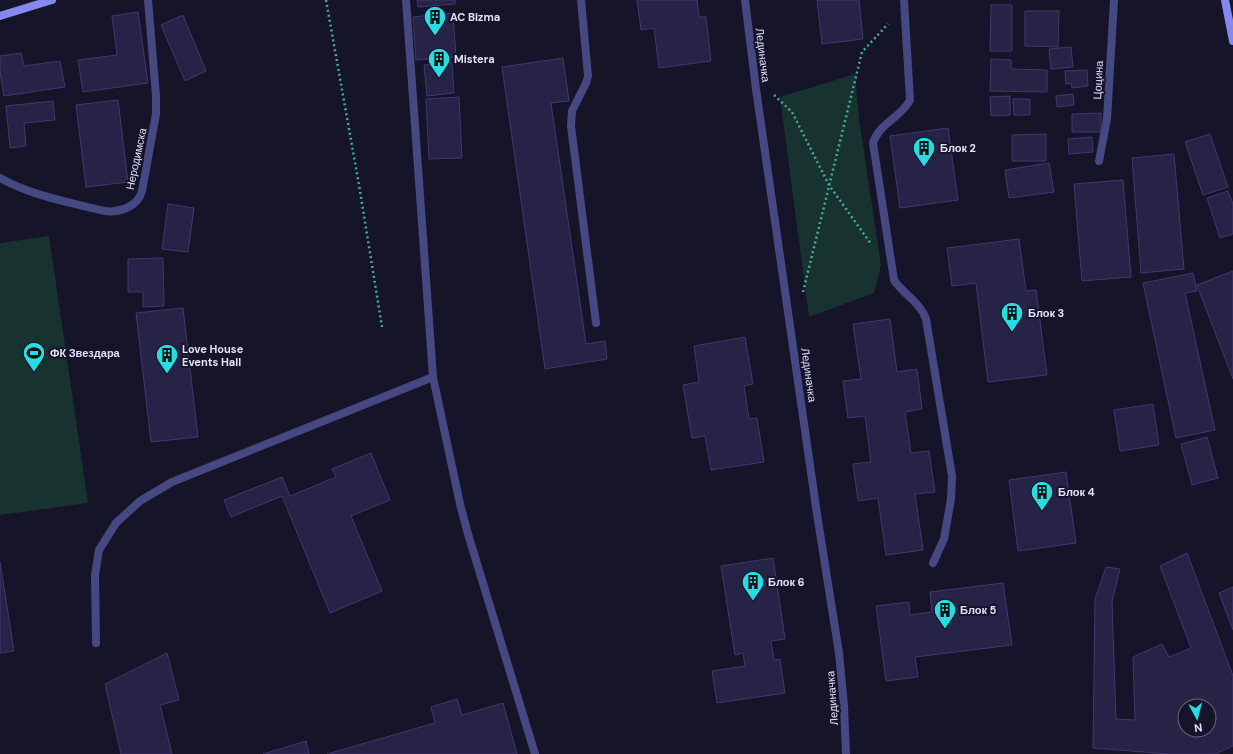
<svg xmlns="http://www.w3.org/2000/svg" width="1233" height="754" font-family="'DM Sans',sans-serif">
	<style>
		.green { fill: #18322f }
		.building { fill: #272347; stroke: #3f3870; fill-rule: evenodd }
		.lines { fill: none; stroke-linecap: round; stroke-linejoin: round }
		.path { stroke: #42ad9f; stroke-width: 2.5; stroke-dasharray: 2 3; stroke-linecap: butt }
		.lane { stroke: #464881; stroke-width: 8 }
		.street { stroke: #464881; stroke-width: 8 }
		.secondary { stroke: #8489ee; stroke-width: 8 }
		.labels { text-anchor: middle; stroke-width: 4; stroke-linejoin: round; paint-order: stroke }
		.poi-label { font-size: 11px; font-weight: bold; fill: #e1e0fb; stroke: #161429; text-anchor: start }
		.street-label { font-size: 11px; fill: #e1e0fb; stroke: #161429 }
	</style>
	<rect width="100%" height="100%" fill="#161429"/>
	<g class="green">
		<path d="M855 74 859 119 881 265 874 293 809 317 780 97Z"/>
		<path d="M49 236 88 503 0 515V243Z"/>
	</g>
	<g class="building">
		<path d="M417 0H455V4L418 7Z"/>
		<path d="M637 0H697L699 17H706L711 61 659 68 654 28 641 30Z"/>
		<path d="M817 0H859L863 39 822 44Z"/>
		<path d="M991 5H1012V51H990Z"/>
		<path d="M1025 11H1059L1058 47 1025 46Z"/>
		<path d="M138 12 148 83 83 92 78 60 117 55 112 16Z"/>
		<path d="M453 13 456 57 416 60 413 17Z"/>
		<path d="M183 15 206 71 185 81 161 25Z"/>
		<path d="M1071 47 1073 67 1051 69 1049 49Z"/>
		<path d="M21 53 24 66 60 61 65 87 4 96 0 72V56Z"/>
		<path d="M563 58 569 101 551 103 586 344 605 341 607 359 545 369 502 67Z"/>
		<path d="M991 59 1011 60V69L1047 70V92L990 91Z"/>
		<path d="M452 63 454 93 427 96 424 65Z"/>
		<path d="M1087 70 1088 86 1072 88 1071 83 1066 84 1065 71Z"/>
		<path d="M1073 94 1074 105 1057 107 1056 96Z"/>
		<path d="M1010 96V115L991 116 990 97Z"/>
		<path d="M459 97 462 158 429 159 426 99Z"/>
		<path d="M1013 99H1030V115H1014Z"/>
		<path d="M118 100 128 182 86 187 76 105Z"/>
		<path d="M53 101 55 120 24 123 26 146 10 148 6 106Z"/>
		<path d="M1101 113V132H1072V114Z"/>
		<path d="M948 128 958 200 900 208 890 136Z"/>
		<path d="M1046 134V161H1012V135Z"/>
		<path d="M1210 134 1228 187 1203 195 1185 142Z"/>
		<path d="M1092 137 1093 152 1069 154 1068 139Z"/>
		<path d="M1174 154 1184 269 1141 273 1132 158Z"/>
		<path d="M1049 163 1054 192 1009 198 1005 170Z"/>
		<path d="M1123 180 1131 277 1082 281 1074 184Z"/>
		<path d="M1228 191 1233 204V234L1220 238 1207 198Z"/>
		<path d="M168 204 194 208 188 252 162 249Z"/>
		<path d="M1019 239 1026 291 1036 290 1047 375 988 382 976 283 952 286 947 248Z"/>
		<path d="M163 258 164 306 143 307V292H128V259Z"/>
		<path d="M1233 271V379L1197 285Z"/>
		<path d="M1193 273 1197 291 1185 293 1215 430 1176 438 1143 283Z"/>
		<path d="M183 308 198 437 151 442 136 313Z"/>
		<path d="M890 319 897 372 917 369 922 409 905 412 911 453 929 451 935 492 915 494 923 550 886 555 878 498 858 501 853 464 871 462 865 416 848 418 843 381 861 379 853 324Z"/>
		<path d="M745 337 753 384 744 386 749 419 757 418 764 462 711 470 705 436 692 438 683 385 699 382 694 346Z"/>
		<path d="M1153 404 1159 445 1120 451 1114 410Z"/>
		<path d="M1207 437 1218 478 1192 485 1181 444Z"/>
		<path d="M371 453 390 500 351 516 382 591 330 613 282 496 231 517 224 500 282 477 290 496 336 477 332 469Z"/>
		<path d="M1066 472 1076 543 1018 551 1009 480Z"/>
		<path d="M1187 553 1233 676V746L1215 754H1169L1093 748 1095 599 1106 567 1120 569 1112 602 1116 719 1135 720 1133 657 1162 644 1169 657 1191 648 1160 566ZM1185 706H1209V730H1185Z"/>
		<path d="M773 558 785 639 771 641 774 660 780 659 785 693 717 703 712 671 745 666 743 653 735 655 721 566Z"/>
		<path d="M0 562 14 651 0 653Z"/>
		<path d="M1003 583 1012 645 915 657 918 677 886 681 876 606 909 602 910 615 932 612 930 592Z"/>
		<path d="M1233 587V630L1219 593Z"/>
		<path d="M167 653 179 700 160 705 172 754H121L105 684Z"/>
		<path d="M457 699 462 715 503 703 517 754H327L435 723 431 707Z"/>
		<path d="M306 741 309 754H263Z"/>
	</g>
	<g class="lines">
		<g class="path">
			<path d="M326 0 359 185 382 327"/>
			<path d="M774 95 792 112 829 185 871 244"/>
			<path d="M803 292 862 52 888 24"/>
		</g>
		<g class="lane">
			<path d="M406 0 433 377 460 504 468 534 535 754"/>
			<path d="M581 0 588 76 586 83 572 111 571 126 596 323"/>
			<path d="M904 0 910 100C901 118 879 123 873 143L894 280C903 294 920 302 926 319L952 476 951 499 944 539 933 563"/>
			<path d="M96 643 95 575 99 550 116 523 140 501 172 482 433 377"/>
		</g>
		<g class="street">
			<path d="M745 0 756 89 817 514 839 653 844 706 846 754"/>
			<path d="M1099 161 1107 119 1114 0"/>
			<path d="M0 178C32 196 69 202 104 211 119 213 138 207 142 191L156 114V96L148 0"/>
		</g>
		<g class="secondary">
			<path d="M1225 0 1233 41"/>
			<path d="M0 16 52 0"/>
		</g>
	</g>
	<defs>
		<g id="building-pin" transform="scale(1.15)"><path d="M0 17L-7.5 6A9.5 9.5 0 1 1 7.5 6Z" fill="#25dde2" stroke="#161429"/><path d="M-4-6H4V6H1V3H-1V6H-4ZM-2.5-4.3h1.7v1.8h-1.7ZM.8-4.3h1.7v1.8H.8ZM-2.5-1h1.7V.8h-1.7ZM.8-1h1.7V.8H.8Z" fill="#111"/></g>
		<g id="stadium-pin" transform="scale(1.15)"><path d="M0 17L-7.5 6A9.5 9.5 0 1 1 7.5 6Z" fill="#25dde2" stroke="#161429"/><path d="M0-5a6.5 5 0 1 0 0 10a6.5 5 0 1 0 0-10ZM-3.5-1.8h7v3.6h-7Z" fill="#111"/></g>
	</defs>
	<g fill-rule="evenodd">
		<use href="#building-pin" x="435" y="17"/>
		<use href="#building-pin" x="439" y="59"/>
		<use href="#building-pin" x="924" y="148"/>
		<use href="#building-pin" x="1012" y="313"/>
		<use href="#stadium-pin" x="34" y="353"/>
		<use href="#building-pin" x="167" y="355"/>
		<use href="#building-pin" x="1042" y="492"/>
		<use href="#building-pin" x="753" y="582"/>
		<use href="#building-pin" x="945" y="610"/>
	</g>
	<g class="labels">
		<g class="poi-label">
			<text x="450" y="21">AC Bizma</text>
			<text x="454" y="63">Mistera</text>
			<text x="940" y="152">Блок 2</text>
			<text x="1028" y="317">Блок 3</text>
			<text x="182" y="353">Love House<tspan x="182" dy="13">Events Hall</tspan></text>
			<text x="50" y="357">ФК Звездара</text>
			<text x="1058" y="496">Блок 4</text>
			<text x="768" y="586">Блок 6</text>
			<text x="960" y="614">Блок 5</text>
		</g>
		<g class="street-label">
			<text transform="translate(763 55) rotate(83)" y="4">Лединачка</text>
			<text transform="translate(1098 80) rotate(-87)" y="4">Цоцина</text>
			<text transform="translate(136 159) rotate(-78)" y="4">Неродимска</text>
			<text transform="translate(809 375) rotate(82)" y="4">Лединачка</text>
			<text transform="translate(832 698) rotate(-94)" y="4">Лединачка</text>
		</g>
	</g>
	<g transform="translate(1197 718) rotate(173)"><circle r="19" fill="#161429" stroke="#67667d"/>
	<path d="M0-3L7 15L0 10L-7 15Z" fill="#25dde2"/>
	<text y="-6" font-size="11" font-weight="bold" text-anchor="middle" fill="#e1e0fb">N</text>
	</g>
</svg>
